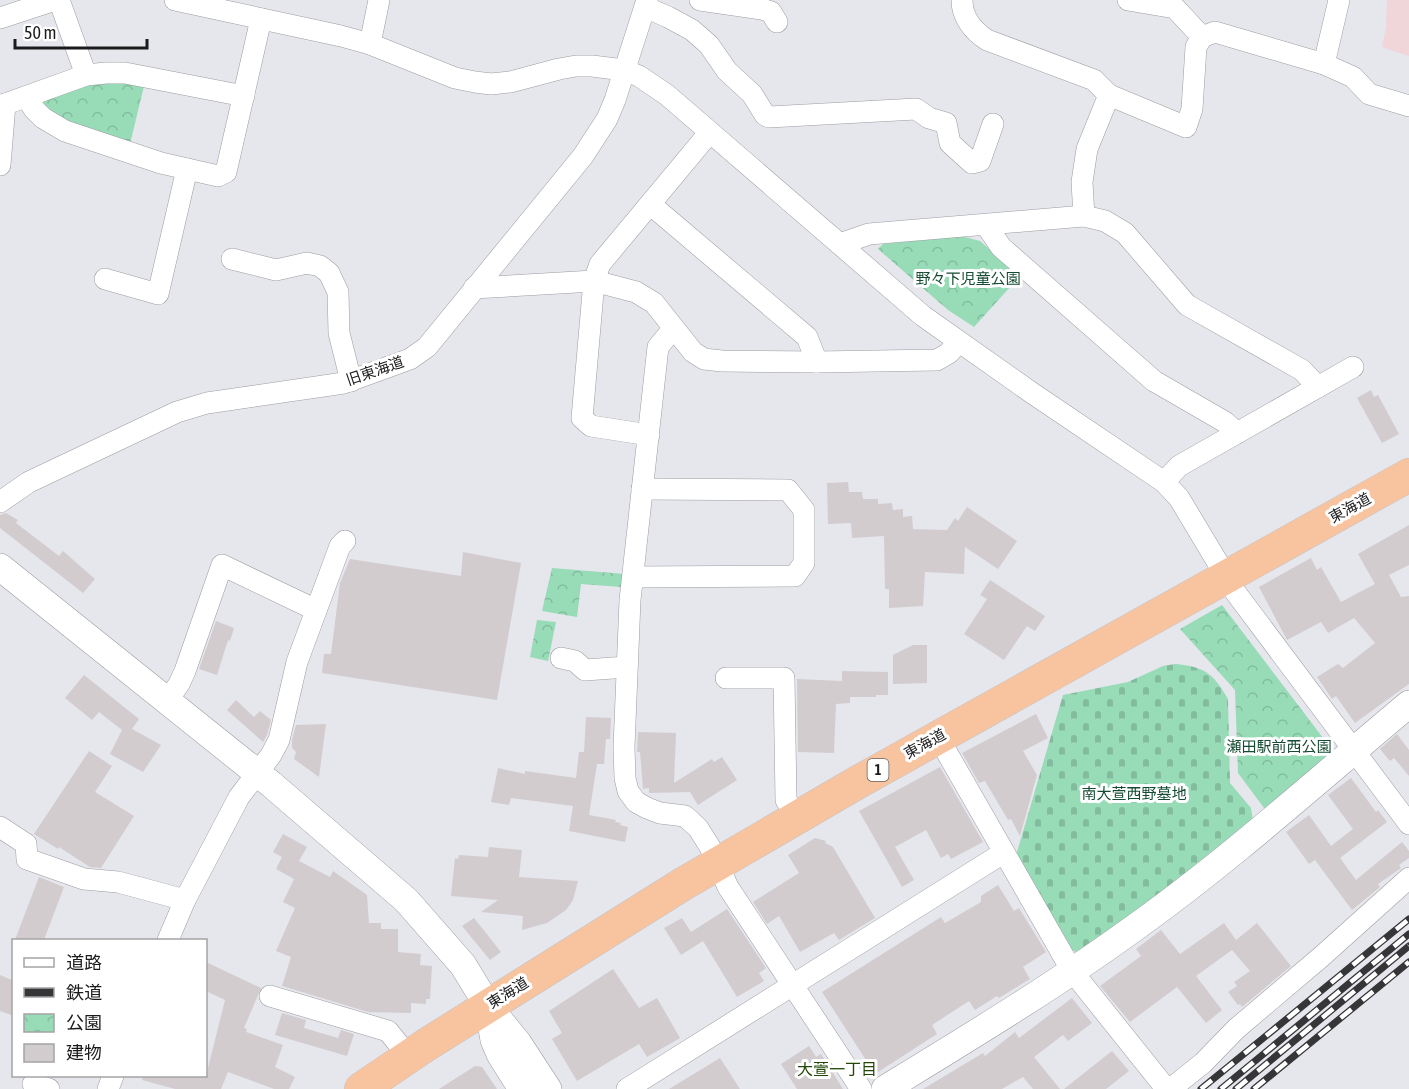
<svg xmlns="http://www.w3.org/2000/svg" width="1409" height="1089" font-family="'Asap Condensed','Noto Sans JP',sans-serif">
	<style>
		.education { fill: #f0d6d9 }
		.cemetery { fill: url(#cemetery-stones) }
		.park { fill: url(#park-crowns) }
		.building { fill: #d3cccf }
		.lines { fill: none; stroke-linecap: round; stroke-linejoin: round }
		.minor-casing { stroke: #9c9ca2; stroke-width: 22 }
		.tertiary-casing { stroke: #9c9ca2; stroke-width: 28 }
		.trunk-casing { stroke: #c4c4c4; stroke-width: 34 }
		.minor { stroke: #fff; stroke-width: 21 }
		.tertiary { stroke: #fff; stroke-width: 27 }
		.trunk { stroke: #f8c4a0; stroke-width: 33 }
		.rail-casing { stroke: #363639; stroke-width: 7 }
		.rail { stroke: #fff; stroke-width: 4.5; stroke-dasharray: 14; stroke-linecap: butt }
		.labels { text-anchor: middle; stroke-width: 6; stroke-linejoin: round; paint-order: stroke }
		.shield { fill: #fff; stroke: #5f5f61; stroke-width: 1.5 }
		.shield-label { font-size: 14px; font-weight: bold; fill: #1b1b1d }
		.park-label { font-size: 15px; fill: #164b33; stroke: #fff }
		.street-label { font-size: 15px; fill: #1b1b1d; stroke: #fff }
		.neighbourhood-label { font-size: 16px; fill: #234806; stroke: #fff }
	</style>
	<defs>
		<pattern id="cemetery-stones" width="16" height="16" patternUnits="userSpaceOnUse" patternTransform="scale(1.5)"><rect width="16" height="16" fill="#97dcb7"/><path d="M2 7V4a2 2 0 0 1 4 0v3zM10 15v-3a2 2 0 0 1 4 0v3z" fill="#82bc9d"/></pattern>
		<pattern id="park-crowns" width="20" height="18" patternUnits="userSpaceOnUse" patternTransform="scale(1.5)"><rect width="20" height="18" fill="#97dcb7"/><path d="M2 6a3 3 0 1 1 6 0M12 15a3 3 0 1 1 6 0" fill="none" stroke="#82bc9d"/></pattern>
	</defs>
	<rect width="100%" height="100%" fill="#e6e6ed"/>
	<path class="education" d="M1387 0H1409V56L1382 47 1386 27Z"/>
	<path class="cemetery" d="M1175 664C1205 667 1213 673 1228 699L1230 783 1251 808 1253 821 1179 882 1077 952 1069 949 1015 859 1063 695 1128 682 1163 666Z"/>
	<g class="park">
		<path d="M101 81 144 86 130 144 75 128 43 109 44 99Z"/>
		<path d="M961 236 980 241 1020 276 974 327 948 310 878 249 883 244Z"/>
		<path d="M552 568 625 574 621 587 581 584 577 617 542 611Z"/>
		<path d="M1222 605 1333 751 1267 812 1238 773 1235 690 1180 629Z"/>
		<path d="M537 620 556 622 548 661 530 657Z"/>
	</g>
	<g class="building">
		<path d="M1371 390 1374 397 1378 395 1399 434 1382 443 1357 398Z"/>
		<path d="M848 482 849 492H862L863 499H878V504L892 503 893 510 903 509V517L912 516 913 529 947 530 955 518 958 521 967 507 1017 541 998 569 965 547 964 574 925 572 923 606 889 608V589H885L884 536 852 538 851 523 828 524 827 483Z"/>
		<path d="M6 513 18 520 16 523 59 556 63 551 95 579 83 593 0 528V515Z"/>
		<path d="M1409 525V565L1389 575 1401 597 1409 596V684L1355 723 1336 696 1332 699 1317 677 1338 664 1343 668 1375 643 1354 618 1328 633 1321 622 1287 640 1259 587 1311 558 1317 570 1321 567 1341 602 1375 584 1358 554Z"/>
		<path d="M463 552 521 563 497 700 322 673 324 654H331L340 583 350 559 461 576Z"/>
		<path d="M990 580 1045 616 1035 631 1027 626 1004 660 964 634 987 599 980 595Z"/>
		<path d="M216 621 234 628 230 641 228 640 217 675 199 669Z"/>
		<path d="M913 645H927V683L893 684V655Z"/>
		<path d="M842 671 888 672V695H876V697H850V703L836 704 834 753 798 752 797 679 842 681Z"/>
		<path d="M84 675 139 719 132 729 161 745 143 772 110 754 122 730 99 712 92 720 65 698Z"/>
		<path d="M236 700 254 717 260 711 271 720 267 735 263 742 227 710Z"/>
		<path d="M1036 714 1048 738 1023 751 1037 775 1020 836 1011 819 1008 820 985 781 979 783 962 753Z"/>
		<path d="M586 717 611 718 610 739H606L604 764H597L589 815 616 820 615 822 621 823 620 825 628 827 625 842 569 831 573 806 511 798 509 805 491 802 498 768 525 774V771L576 778 579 752H584Z"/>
		<path d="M326 724 319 777 294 759 296 752 292 748V740L296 725Z"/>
		<path d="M638 732 676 733 674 783 712 759 714 762 722 757 737 780 698 805 690 792 649 793V788L643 789 640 752H637Z"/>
		<path d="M1397 734 1409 750V776L1394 758 1390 761 1380 749Z"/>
		<path d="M89 751 112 766 95 792 134 816 101 868 90 867 59 847 58 849 34 834Z"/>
		<path d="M940 767 983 842 951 859 948 854 941 858 926 830 895 847 914 880 902 887 859 811Z"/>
		<path d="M1351 778 1376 812 1378 810 1387 822 1340 858 1356 880 1402 842 1409 851V858L1399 865 1401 868 1378 884 1380 887 1352 910 1315 860 1309 864 1286 832 1309 815 1331 846 1353 829 1328 795Z"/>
		<path d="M283 834 307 847 299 861 330 877 333 871 367 895 369 923H381V929H398V952L421 954 420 965 432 966 430 999H426V1004L411 1003V1013L368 1012 282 986 291 957 276 951 295 908 283 902 294 879 276 869 282 857 273 852Z"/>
		<path d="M815 838 826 841 825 843 833 847 875 918 839 940 834 933 800 952 779 916 767 924 753 902 799 873 788 855Z"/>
		<path d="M489 847 522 850 519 877 578 881 573 900 566 910 547 923 522 930 523 916 481 912 498 900 451 896 455 858 458 859 459 855 488 857Z"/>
		<path d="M39 877 64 887 44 940H15Z"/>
		<path d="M998 885 1014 911 1019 908 1046 952 1023 967 1030 979 999 998 997 996 975 1010 969 1001 932 1025 937 1034 875 1074 822 992 941 917 945 923 981 902V896Z"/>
		<path d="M727 909 766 968 759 973 764 981 737 997 703 941 681 955 664 928 682 918 691 932Z"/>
		<path d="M474 918 501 952 490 960 462 926Z"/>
		<path d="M1224 923 1236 940 1257 923 1291 966 1242 1007 1240 1004 1238 1005 1228 992 1237 986 1234 982 1250 971 1232 950 1196 976 1222 1010 1206 1023 1177 987 1130 1022 1100 986 1141 956 1136 949 1161 930 1180 954Z"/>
		<path d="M206 962 261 988 244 1028 247 1029 246 1032 283 1045 275 1067 295 1077 289 1089H274L228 1072 221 1089H175L142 1080 143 1076H206L225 1000 206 991Z"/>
		<path d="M613 969 639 1008 657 998 680 1038 647 1057 639 1044 577 1081 552 1039 562 1033 549 1011Z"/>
		<path d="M0 975 14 981V1016L0 1011Z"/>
		<path d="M1072 998 1092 1023 1068 1041 1063 1035 1034 1057 1060 1089H1033L1023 1077 1002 1089H923L983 1053 985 1056 1015 1032 1019 1038Z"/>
		<path d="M282 1013 306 1020 304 1028 338 1038 341 1030 354 1034 347 1056 275 1035Z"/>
		<path d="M809 1046 816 1057 821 1054 843 1089H797L781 1064Z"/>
		<path d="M1112 1051 1129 1071 1106 1089H1064Z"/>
		<path d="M720 1058 740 1089H669Z"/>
		<path d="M475 1066 482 1067 497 1089H439Z"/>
	</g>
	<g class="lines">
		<g class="minor-casing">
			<g id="minor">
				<path d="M59 0 86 75"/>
				<path d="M175 0 341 36 370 44 455 78 475 82 491 84 510 82 559 69 576 66H592L624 70 639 76 667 95 923 316 1032 393 1164 482 1179 498 1236 593 1409 824"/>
				<path d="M700 0 762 9 771 12 777 22"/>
				<path d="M962 0C962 17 973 31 987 40L1094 80 1109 95 1087 149 1082 182 1084 216"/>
				<path d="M1128 0 1175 8 1202 37"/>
				<path d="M645 7 668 17 692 30 709 45 727 71 752 94 765 115 769 117 916 109 929 118 946 123 950 143 972 163 980 161 993 124"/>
				<path d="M0 18 55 0"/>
				<path d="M370 44 379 0"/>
				<path d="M1324 64 1353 77 1369 94 1409 106"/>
				<path d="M1109 95 1186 127 1192 109 1196 47 1202 37 1215 32 1324 64 1339 0"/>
				<path d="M27 98 34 109 43 118 65 131 161 163 218 176 226 172 261 19"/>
				<path d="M0 106 86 75 106 73H125L244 96"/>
				<path d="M0 165 5 104"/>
				<path d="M650 204 807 337 817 362"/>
				<path d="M986 225 1001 247 1154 381 1225 422 1237 433"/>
				<path d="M840 244 869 234 1084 216 1105 221 1125 233 1187 305 1302 370 1318 387"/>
				<path d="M232 259 276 270 307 263 320 266 329 273 338 292 339 333 351 381"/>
				<path d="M105 279 158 294 187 169"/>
				<path d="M474 288 594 281 636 292 654 303 693 352 704 359 722 361 817 362 937 360 949 353 958 342"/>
				<path d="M673 329 658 347 630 600 624 747 625 778 628 791 636 802 647 808 660 813 685 816 698 828 710 847 728 887 861 1089"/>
				<path d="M649 435 591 426 582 418 594 281 600 264 710 132"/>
				<path d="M1164 482 1179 466 1353 367"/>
				<path d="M0 502 29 482 177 412 207 403 344 383 410 359 427 347 583 156 607 119 615 100 647 0"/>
				<path d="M633 577 795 576 804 563V510L788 490 642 489"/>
				<path d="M561 658 575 661 585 670 627 667"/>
				<path d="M726 678H784L786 800 797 818"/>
				<path d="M167 701 179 684 185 671 222 565 316 610"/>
				<path d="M938 737 1072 971 1164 1086 1173 1087 1203 1063 1236 1029 1321 957 1409 878"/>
				<path d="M0 827 26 844 27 859 84 879 118 882 185 900"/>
				<path d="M168 940 185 900 239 797 271 755 279 740 297 662 340 546 345 541"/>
				<path d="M270 996 388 1031 409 1057"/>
				<path d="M33 1084 49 1089"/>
				<path d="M108 1089 113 1076"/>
				<path d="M627 1089 1003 853"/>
			</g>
		</g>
		<g class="tertiary-casing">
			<g id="tertiary">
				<path d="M0 567 271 784 406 900 463 965 488 1006 518 1043 548 1089"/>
				<path d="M489 1010 494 1040 500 1054 522 1089"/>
				<path d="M885 1089C970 1037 1056 985 1137 926 1232 858 1319 779 1409 704"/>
			</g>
		</g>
		<g class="trunk-casing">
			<path id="trunk" d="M361 1089 426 1045 683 884 860 781 1409 475"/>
		</g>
		<use href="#minor" class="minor"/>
		<use href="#tertiary" class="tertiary"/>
		<use href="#trunk" class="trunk"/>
		<g class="rail-casing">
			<g id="rail">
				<path d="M1201 1089 1409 919"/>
				<path d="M1221 1089 1409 934"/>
				<path d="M1236 1089 1409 946"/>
				<path d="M1254 1089 1409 962"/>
			</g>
		</g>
		<use href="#rail" class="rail"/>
	</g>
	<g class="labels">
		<rect class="shield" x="867.5" y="759" width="21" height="22" rx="4.5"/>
		<g class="shield-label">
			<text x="878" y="775">1</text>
		</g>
		<g class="park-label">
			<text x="968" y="284">野々下児童公園</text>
			<text x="1279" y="752">瀬田駅前西公園</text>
			<text x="1134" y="799">南大萱西野墓地</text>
		</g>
		<g class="street-label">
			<text transform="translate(375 371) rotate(-19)" y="5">旧東海道</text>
			<text transform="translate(1350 508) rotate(-29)" y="5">東海道</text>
			<text transform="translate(925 744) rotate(-29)" y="5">東海道</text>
			<text transform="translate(508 993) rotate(-32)" y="5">東海道</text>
		</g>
		<g class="neighbourhood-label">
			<text x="837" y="1075">大萱一丁目</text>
		</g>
	</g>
	<rect x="12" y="939" width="195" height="138" fill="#ffffff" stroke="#a4a4a5" stroke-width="1.5"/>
	<rect x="24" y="958" width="30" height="9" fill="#ffffff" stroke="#a4a4a5" stroke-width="1.5"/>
	<text x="66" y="969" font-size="18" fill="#1b1b1d">道路</text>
	<rect x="24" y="988" width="30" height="9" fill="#363639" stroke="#a4a4a5" stroke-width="1.5"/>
	<text x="66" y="999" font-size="18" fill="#1b1b1d">鉄道</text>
	<rect x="24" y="1014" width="30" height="18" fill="url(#park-crowns)" stroke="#a4a4a5" stroke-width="1.5"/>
	<text x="66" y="1029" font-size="18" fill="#1b1b1d">公園</text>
	<rect x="24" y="1044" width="30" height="18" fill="#d3cccf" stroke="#a4a4a5" stroke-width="1.5"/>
	<text x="66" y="1059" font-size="18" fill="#1b1b1d">建物</text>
	<path d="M15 39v9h132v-9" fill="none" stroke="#1b1b1d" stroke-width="3"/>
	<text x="24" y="39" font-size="18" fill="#1b1b1d" stroke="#ffffff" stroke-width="4.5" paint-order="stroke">50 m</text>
</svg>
